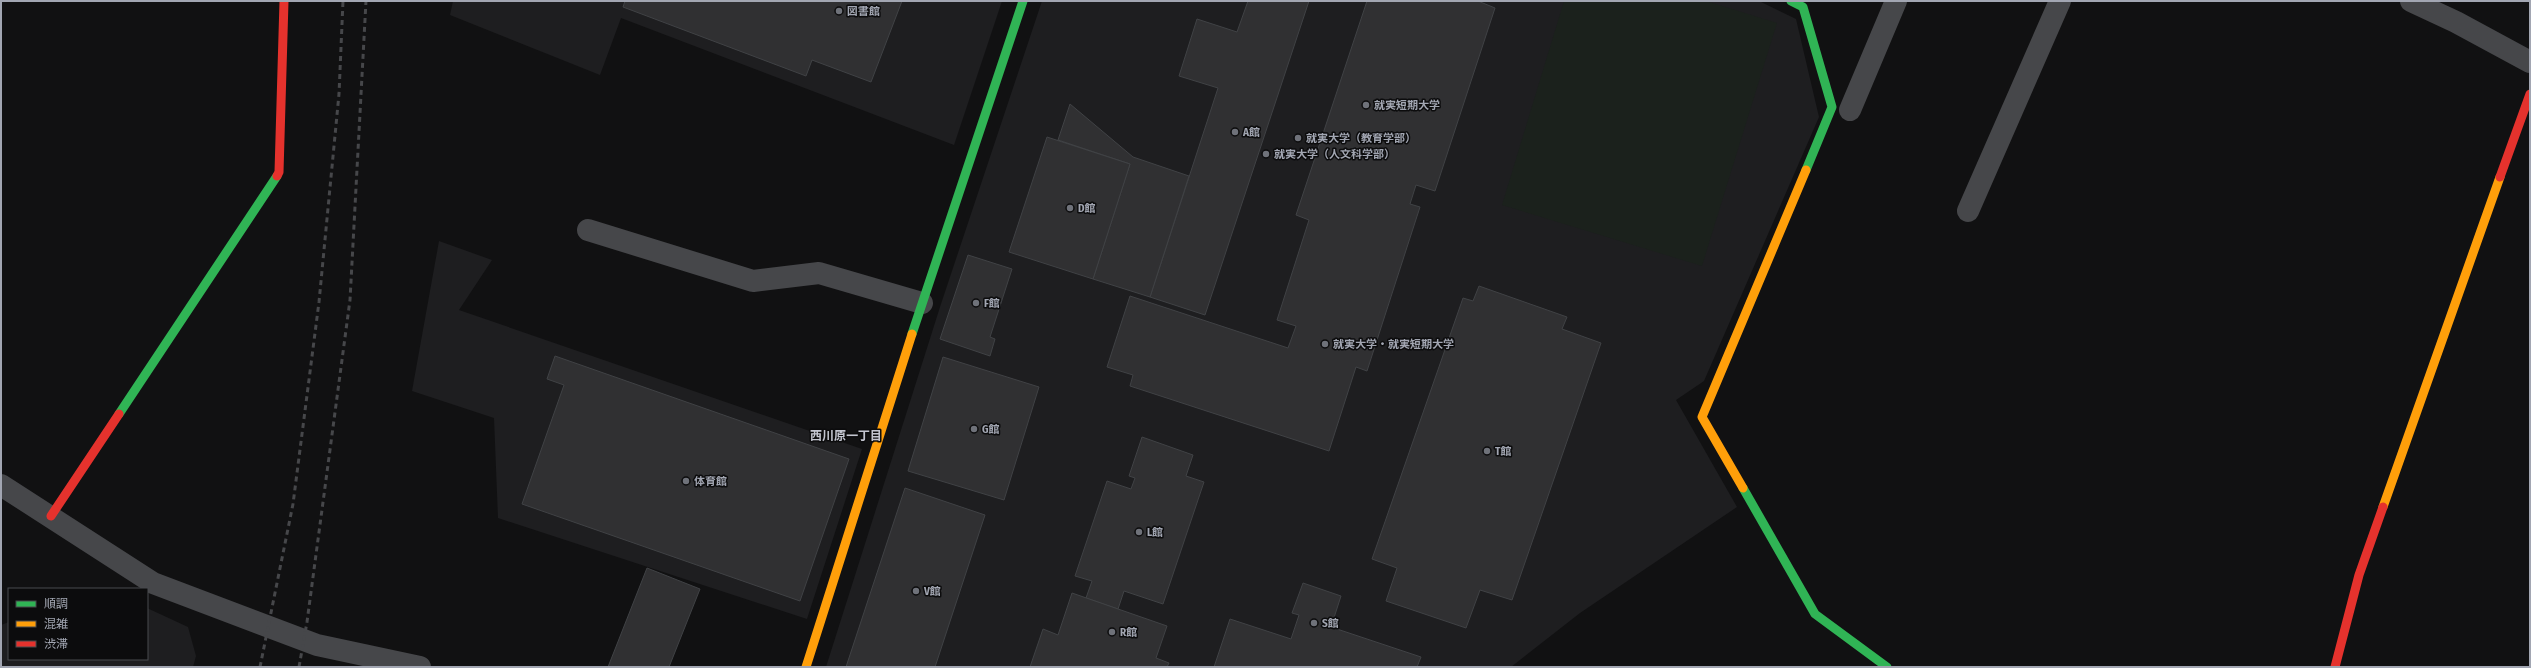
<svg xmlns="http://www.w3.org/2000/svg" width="2531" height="668" font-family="'Fira Sans Condensed','Noto Sans JP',sans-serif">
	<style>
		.built { fill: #1e1e20 }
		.green { fill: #1b211c }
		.building { fill: #303032; stroke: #404245 }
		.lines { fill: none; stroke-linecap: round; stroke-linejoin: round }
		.street { stroke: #46474a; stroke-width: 22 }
		.fast { stroke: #30b455; stroke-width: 9 }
		.slow { stroke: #ff9f0a; stroke-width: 9 }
		.jam { stroke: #e5322d; stroke-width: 9 }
		.rail { stroke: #46474a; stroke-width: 3; stroke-dasharray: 5 4; stroke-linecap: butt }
		.poi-dot { fill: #6f727a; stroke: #0c0c0d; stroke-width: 1.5 }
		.labels { text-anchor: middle; stroke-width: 3; stroke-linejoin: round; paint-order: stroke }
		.poi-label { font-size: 11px; font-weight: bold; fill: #a2a6b2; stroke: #0c0c0d; text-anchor: start }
		.neighbourhood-label { font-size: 12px; font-weight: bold; fill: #c3c5cf; stroke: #0c0c0d }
	</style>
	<rect width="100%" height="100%" fill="#111112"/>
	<g class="built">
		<path d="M453 1H1002L954 145 621 18 600 75 450 15Z"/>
		<path d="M1042 1H1759L1796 19 1819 117 1704 381 1676 400 1737 507 1580 613 1511 667H826L940 307Z"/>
		<path d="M439 241 492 260 459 310 862 449 807 619 498 518 494 418 412 391Z"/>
		<path d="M147 608 188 627 196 656 193 667H1V625L9 622V659H147Z"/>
	</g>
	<path class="green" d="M1564 1H1706L1777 23 1702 266 1502 205Z"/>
	<g class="building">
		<path d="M625 1H902L871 82 812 60 806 76 623 7Z"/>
		<path d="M1248 1H1309L1205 315 1150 297 1218 88 1179 76 1197 19 1237 32Z"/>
		<path d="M1367 1H1478L1495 8 1435 191 1416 185 1410 204 1420 207 1367 371 1356 367 1329 451 1130 386 1133 375 1107 367 1130 296 1288 348 1296 326 1277 320 1309 220 1296 215Z"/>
		<path d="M1070 104 1133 157 1189 176 1150 297 1093 279 1130 164 1058 140Z"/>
		<path d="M1047 137 1130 164 1093 279 1009 252Z"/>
		<path d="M968 255 1012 269 990 337 995 339 990 356 940 339Z"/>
		<path d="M1479 286 1567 317 1562 329 1601 343 1512 600 1480 590 1466 628 1386 601 1397 568 1372 559 1463 298 1473 301Z"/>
		<path d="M555 356 849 459 800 601 522 504 564 385 547 379Z"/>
		<path d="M943 357 1039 387 1004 500 908 471Z"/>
		<path d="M1142 437 1193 455 1186 476 1204 482 1163 604 1124 591 1118 609 1086 598 1092 581 1075 576 1107 481 1131 489 1135 478 1129 476Z"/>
		<path d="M905 488 985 515 935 667H846Z"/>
		<path d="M647 568 700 589 669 667H608Z"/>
		<path d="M1303 583 1341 596 1331 627 1421 657 1417 667H1214L1230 619 1291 639 1299 615 1292 613Z"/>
		<path d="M1072 593 1167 626 1156 658 1169 663 1167 667H1030L1043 629 1058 635Z"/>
	</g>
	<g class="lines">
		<g class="street">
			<path d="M2411 1 2456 22 2530 62"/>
			<path d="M1850 110 1896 1"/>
			<path d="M1968 211 2060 1"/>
			<path d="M588 230 753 281 819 273 922 303"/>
			<path d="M1 485 153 583 317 645 420 667"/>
		</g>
		<g class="fast">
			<path d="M1791 1 1803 7 1832 107 1806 170"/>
			<path d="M912 334 1023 1"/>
			<path d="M119 414 277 176"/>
			<path d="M1743 488 1815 614 1887 667"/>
		</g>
		<g class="slow">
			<path d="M1743 488 1702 417 1806 170"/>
			<path d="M2383 507 2500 177"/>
			<path d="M806 667 912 334"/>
		</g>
		<g class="jam">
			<path d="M277 176 279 172 284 1"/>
			<path d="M2500 177 2530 94"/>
			<path d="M51 516 119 414"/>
			<path d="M2335 667 2359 575 2383 507"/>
		</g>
		<g class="rail">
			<path d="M260 667 293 504 319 302 339 94 343 1"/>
			<path d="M299 667 307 622 350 300 366 1"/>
		</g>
	</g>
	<g class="poi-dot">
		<circle cx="839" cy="11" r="4"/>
		<circle cx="1366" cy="105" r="4"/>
		<circle cx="1235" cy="132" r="4"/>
		<circle cx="1298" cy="138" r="4"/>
		<circle cx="1266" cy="154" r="4"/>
		<circle cx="1070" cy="208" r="4"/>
		<circle cx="976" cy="303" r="4"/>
		<circle cx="1325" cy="344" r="4"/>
		<circle cx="974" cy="429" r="4"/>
		<circle cx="1487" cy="451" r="4"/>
		<circle cx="686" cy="481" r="4"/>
		<circle cx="1139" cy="532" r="4"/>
		<circle cx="916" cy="591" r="4"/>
		<circle cx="1314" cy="623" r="4"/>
		<circle cx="1112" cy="632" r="4"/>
	</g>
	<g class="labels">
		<g class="poi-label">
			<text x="847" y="15">図書館</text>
			<text x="1374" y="109">就実短期大学</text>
			<text x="1243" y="136">A館</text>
			<text x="1306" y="142">就実大学（教育学部）</text>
			<text x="1274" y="158">就実大学（人文科学部）</text>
			<text x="1078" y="212">D館</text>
			<text x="984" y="307">F館</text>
			<text x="1333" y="348">就実大学・就実短期大学</text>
			<text x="982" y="433">G館</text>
			<text x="1495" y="455">T館</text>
			<text x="694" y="485">体育館</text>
			<text x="1147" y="536">L館</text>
			<text x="924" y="595">V館</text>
			<text x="1322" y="627">S館</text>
			<text x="1120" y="636">R館</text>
		</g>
		<g class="neighbourhood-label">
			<text x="846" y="440">西川原一丁目</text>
		</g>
	</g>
	<rect width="2531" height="668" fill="none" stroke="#a2a6b2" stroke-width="4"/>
	<rect x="8" y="588" width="140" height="72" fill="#0c0c0d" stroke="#484a4f"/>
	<rect x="16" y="601" width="20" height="6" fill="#30b455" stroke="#484a4f"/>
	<text x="44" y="608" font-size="12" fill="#a2a6b2">順調</text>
	<rect x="16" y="621" width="20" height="6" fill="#ff9f0a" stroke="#484a4f"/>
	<text x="44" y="628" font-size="12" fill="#a2a6b2">混雑</text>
	<rect x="16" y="641" width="20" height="6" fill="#e5322d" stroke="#484a4f"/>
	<text x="44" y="648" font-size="12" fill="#a2a6b2">渋滞</text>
</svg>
